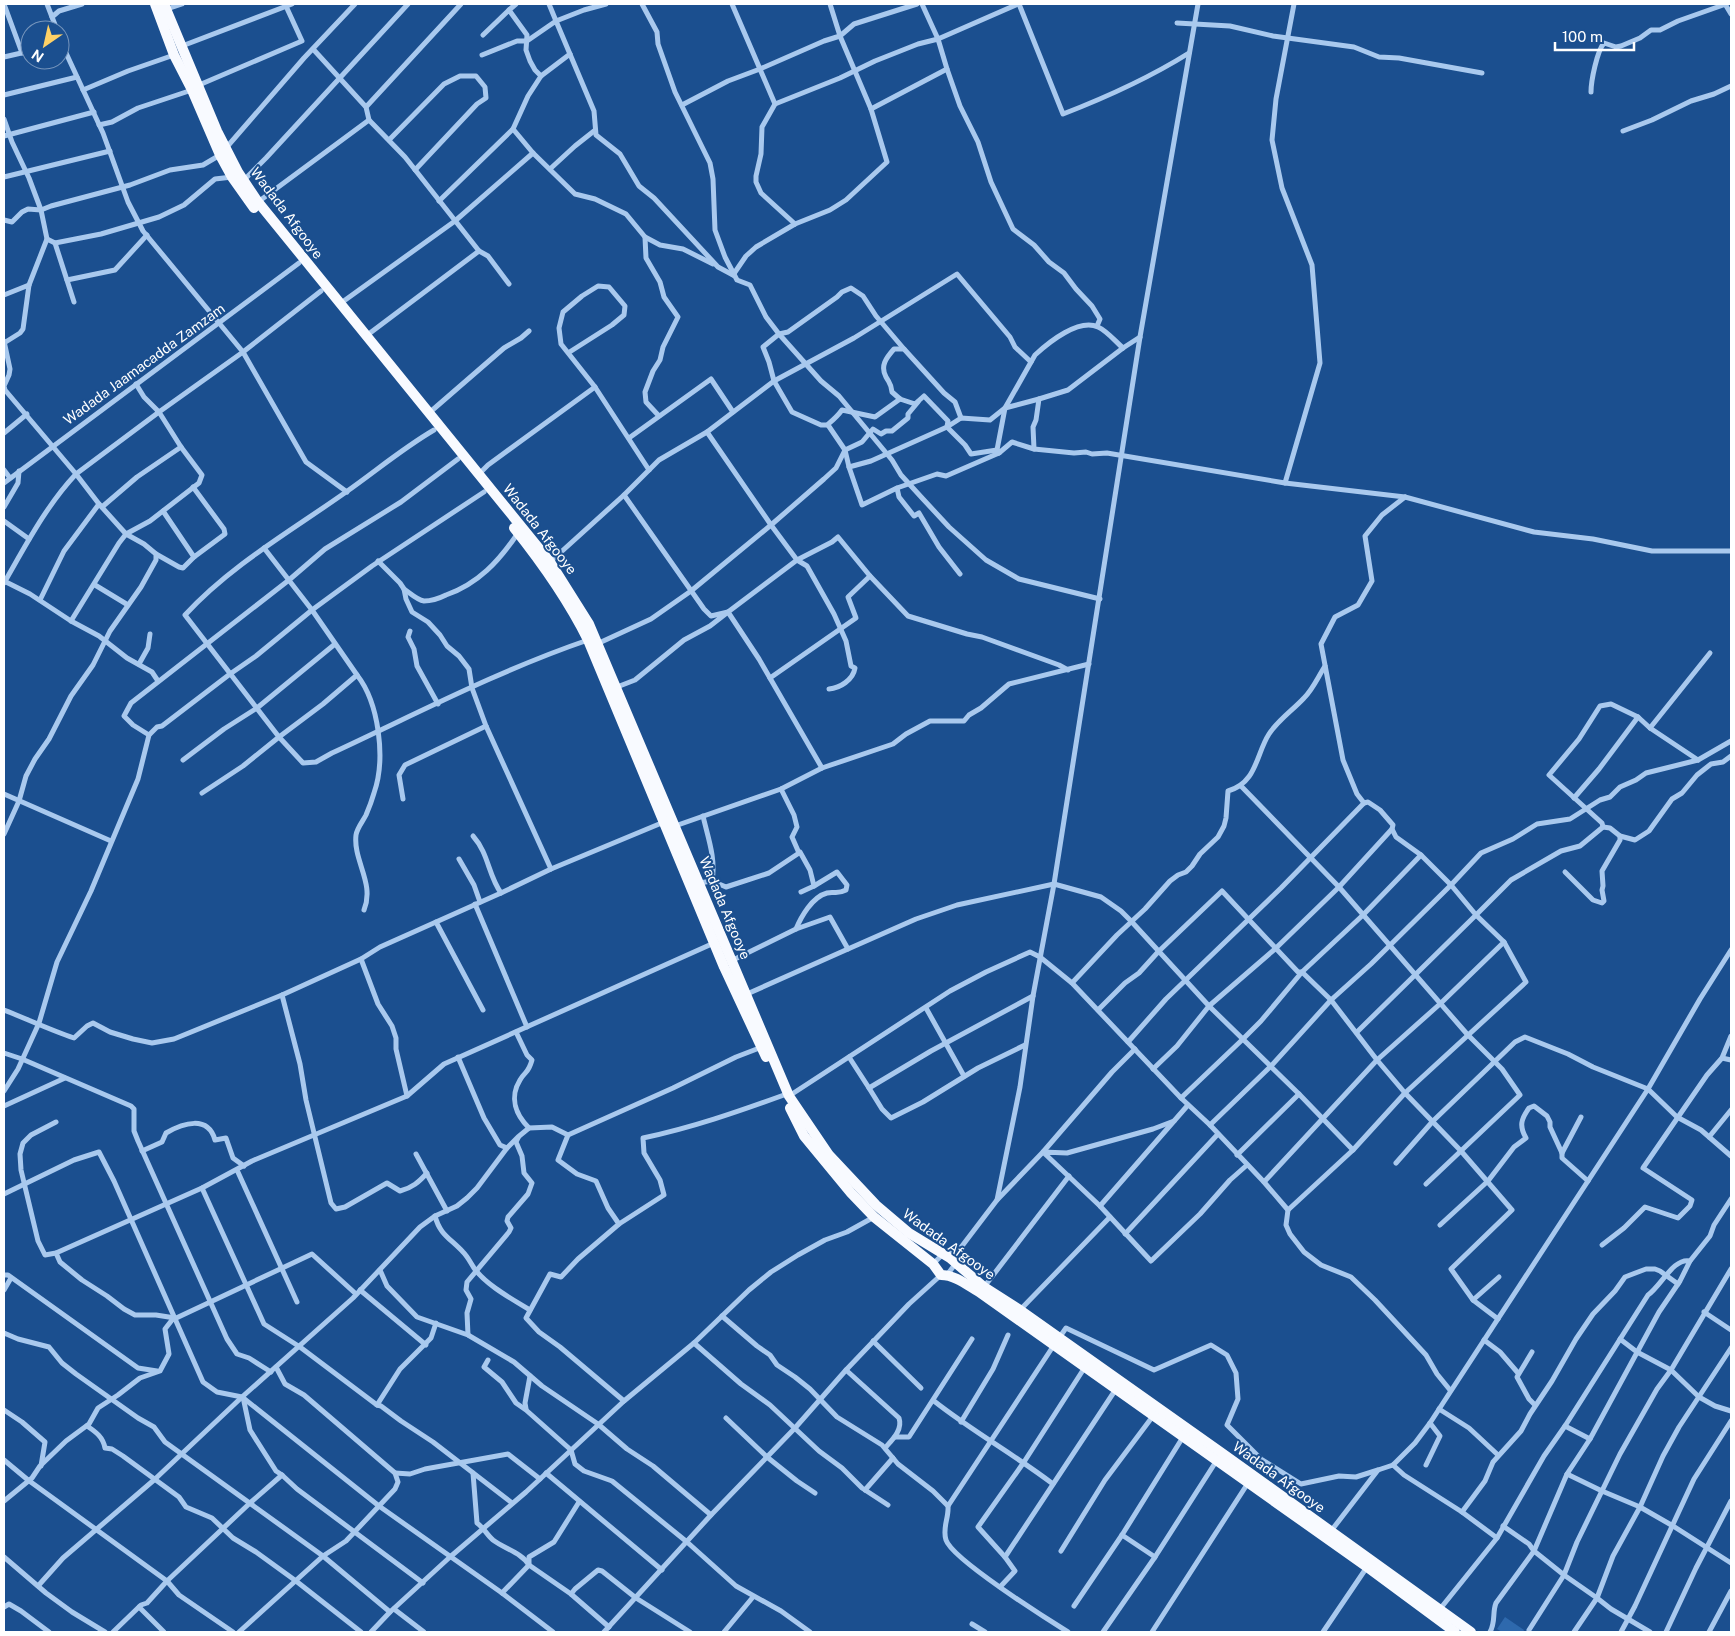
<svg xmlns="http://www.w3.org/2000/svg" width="1735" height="1636" font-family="'Public Sans',sans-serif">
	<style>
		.green { fill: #2e69ad }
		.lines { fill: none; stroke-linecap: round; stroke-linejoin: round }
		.minor { stroke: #a9c9ee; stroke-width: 5 }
		.trunk { stroke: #f8faff; stroke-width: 10 }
		.labels { text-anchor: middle; stroke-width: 4; stroke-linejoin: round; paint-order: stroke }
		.street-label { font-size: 14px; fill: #fff; stroke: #1b4f8f }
	</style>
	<rect width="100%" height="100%" fill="#1b4f8f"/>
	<path class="green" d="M1505 1617 1524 1630 1523 1632H1502L1497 1629Z"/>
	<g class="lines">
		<g class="minor">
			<path d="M4 4 22 53"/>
			<path d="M47 4 57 30"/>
			<path d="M549 4 556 21 584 10 606 4"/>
			<path d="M642 4 657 32 658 44 675 92 710 163 713 179 715 230 725 257 737 280 750 285 766 317 779 334 821 381 839 396 892 460 901 475 923 499 949 527 986 560 1019 579 1100 599"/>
			<path d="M732 4 775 104 762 127 761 154 756 176V182L761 193 795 224"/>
			<path d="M922 4 938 39 1018 4"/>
			<path d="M1019 4 1063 114C1107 97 1149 78 1189 53"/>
			<path d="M1725 4 1731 14"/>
			<path d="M167 9 182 4"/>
			<path d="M509 10 516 4"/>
			<path d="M52 17 59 11 82 4"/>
			<path d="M1177 23 1230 26 1273 36 1354 47 1379 57 1399 58 1482 73"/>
			<path d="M483 35 509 10 527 35 526 50 530 61 535 70 541 76"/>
			<path d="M60 40 103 133 128 202 143 231 243 352 159 412 181 447 202 475 199 483 150 521 126 534 99 504 76 474 159 412 144 397 136 384"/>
			<path d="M182 46 292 4"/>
			<path d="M313 49 366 107 369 120 405 157 479 251 488 256 509 284"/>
			<path d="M482 55 517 41H527L556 21 594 111 596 135 620 154 639 186 654 198 718 267 733 275"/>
			<path d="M4 57 30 51"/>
			<path d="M947 69 960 106 978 142 991 182 1013 229 1034 245 1049 262 1064 273 1076 289 1092 306 1100 319 1097 326"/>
			<path d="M199 85 302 41 285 4"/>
			<path d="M83 90 128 71 174 55"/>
			<path d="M1591 92C1591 81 1597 51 1604 43L1616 47 1621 46 1640 38 1651 30H1660L1678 21 1726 4"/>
			<path d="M4 95 77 77"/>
			<path d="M775 104 840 78 875 61 918 44 938 39 947 69 871 109"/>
			<path d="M682 105 728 81 760 69 824 41 840 36 854 24 917 4"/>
			<path d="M366 107 461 4"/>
			<path d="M4 119 12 142 29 178 41 210 47 239 29 285 23 329 20 333 4 343"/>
			<path d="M99 125 112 122 138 108 192 90"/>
			<path d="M513 129 533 153 575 194 595 199 626 214 645 237 660 245 683 249 713 264"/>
			<path d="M1623 131 1652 120 1691 101 1714 94 1731 86"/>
			<path d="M4 136 94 112"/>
			<path d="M389 140 444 84 460 76H476L485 87 486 98 477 104 415 170"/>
			<path d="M226 148 304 58 355 4"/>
			<path d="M550 169 575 146 594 131"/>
			<path d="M4 177 110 151"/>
			<path d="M244 180 266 158 408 4"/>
			<path d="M439 201 513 129 528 96 541 76 570 54"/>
			<path d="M258 202 369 120"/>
			<path d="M4 220 12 222 22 212 28 209 41 210 51 206 130 185 170 170 203 165 220 155"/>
			<path d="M645 237 646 258 660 282 664 297 678 317 663 347 660 360 653 371 645 392 646 402 659 416"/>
			<path d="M47 239 55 243 101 234 159 217 184 205 215 179 232 177"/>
			<path d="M55 243 74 302"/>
			<path d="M733 275 746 256 756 247 795 224 830 210 846 200 887 162 871 109 840 36 830 4"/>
			<path d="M67 280 115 270 147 235"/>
			<path d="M321 291 243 352 306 462 347 492"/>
			<path d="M4 295 29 285"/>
			<path d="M341 303 455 221 533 153"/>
			<path d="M366 336 479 251"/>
			<path d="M4 341 10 369 9 375 4 386 5 390 76 474C46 506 26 545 4 583"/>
			<path d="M568 353 612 325 624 315 625 306 609 287 598 286 582 296 563 312 559 328 561 344 595 387 649 470"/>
			<path d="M900 399 875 417 842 410C837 417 833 420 827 425H821L792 412 774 381 769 362 763 347 779 334 788 332 837 297 842 292 851 288 863 296 876 316 904 349"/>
			<path d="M429 413 504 348 521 338 529 331"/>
			<path d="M961 418 955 402 944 393 904 349H894C886 358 880 366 886 377 890 384 891 383 892 392L900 399 915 404 924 396 948 421 947 427 965 445 971 454 997 450 999 453 1012 442 1034 449 1074 453 1086 452 1092 454 1107 453 1285 483 1405 497 1534 532 1593 539 1652 551H1731"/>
			<path d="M828 425 845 450 849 467 862 505 897 488 899 497 914 516 919 513 939 547 960 574"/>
			<path d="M707 432 771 525 797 560 807 566 834 614 846 641 851 666 855 668C853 680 840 688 829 689"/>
			<path d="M4 433 27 414"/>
			<path d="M629 438 711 379 733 412"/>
			<path d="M1034 449 1033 427 1036 420 1039 399 1068 390 1123 348 1140 337"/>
			<path d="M997 450 1005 408 1035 355C1049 342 1079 318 1098 327 1107 331 1115 341 1123 348"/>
			<path d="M849 467 871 461 947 427 961 418 990 420 1005 408 1039 399"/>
			<path d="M4 470 10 478"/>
			<path d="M479 474 488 465 595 387"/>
			<path d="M4 483 299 263"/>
			<path d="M1285 483 1320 363 1312 265 1282 188 1272 140 1276 99 1294 4"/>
			<path d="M897 488 937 474 946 476 999 453"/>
			<path d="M1405 497 1382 515 1365 536 1372 581 1358 605 1335 617 1321 644 1343 760 1357 794 1364 803 1368 802 1380 810 1393 825 1392 829 1396 837 1421 855"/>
			<path d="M4 507 18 483 19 471"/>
			<path d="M102 507 137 477 181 447"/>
			<path d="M163 511 194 557"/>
			<path d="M4 521 29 539"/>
			<path d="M264 548 312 610 357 675 323 704 279 737 303 763 316 762 332 753C416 714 500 670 588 640"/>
			<path d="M156 554 179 567 183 568 194 557 225 534 224 529 193 487"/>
			<path d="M378 561 400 583 404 589 406 599 412 612 428 622 440 635 447 646 459 656 469 669 472 688 486 726 551 869"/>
			<path d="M550 562 624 495 659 460 707 432 774 381 854 338 957 274 1010 337 1015 347 1031 362"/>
			<path d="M4 581 30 594 71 621 99 636 127 658 152 672 158 681"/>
			<path d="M95 585 128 605"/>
			<path d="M404 589C410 593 417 600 424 601 431 601 440 598 446 595 478 584 499 561 518 533"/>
			<path d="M40 600 64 551 99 504"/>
			<path d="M410 631 408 637 414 649 417 666 438 704"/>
			<path d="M599 643 651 619 691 591 771 525 824 479 836 468 845 450 862 442 873 429 881 434 886 431H892L908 418V414L918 402"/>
			<path d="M139 664 148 648 150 634"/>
			<path d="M357 675C379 703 386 759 374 793 372 800 369 808 366 815 363 821 357 828 356 835 353 861 375 883 364 910"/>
			<path d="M770 678 856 618 848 597 870 576"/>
			<path d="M617 687 635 680 684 640 710 626 728 612 711 616 704 609 624 495"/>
			<path d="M1650 728 1710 653"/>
			<path d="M149 735 133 725 124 716 131 703 289 580 325 549 401 502 458 459"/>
			<path d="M183 760 224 729 257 708 335 644"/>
			<path d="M822 768 759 659 728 612 797 560 832 542 838 537 870 576 908 616 967 634 982 637 1059 665 1068 670"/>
			<path d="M1241 786 1339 887 1467 1034 1502 1069 1520 1095 1426 1184"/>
			<path d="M202 793 243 766 279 737 185 615C231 565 291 531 346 492 376 471 403 448 434 430"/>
			<path d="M4 794 111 841"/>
			<path d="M1574 798 1599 769 1638 717"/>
			<path d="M403 799 399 775 405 765 486 726"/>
			<path d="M703 816C708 838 716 858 712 881"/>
			<path d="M675 826 781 789 822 768 893 744 906 734 930 721H964L969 715 981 708 1009 684 1089 664"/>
			<path d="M1603 827 1602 823 1549 775 1579 739 1600 706 1611 704 1638 717 1650 728 1698 760"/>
			<path d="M4 834 19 801 26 776 35 759 49 739 71 696 93 665 110 631 141 587 156 560V554L144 544 126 534 119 543 71 621"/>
			<path d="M473 836C489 854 488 875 501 893"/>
			<path d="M800 852 810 870 814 886 801 892"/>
			<path d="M459 859 474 885 480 902"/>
			<path d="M1565 872 1593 900 1602 903 1604 901 1602 890 1603 886 1602 871 1620 840V836"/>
			<path d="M699 883 712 881 726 887 769 873 799 853 792 837 797 827 794 815 781 789"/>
			<path d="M475 904 527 1027"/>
			<path d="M436 922 483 1010"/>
			<path d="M796 929C801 917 812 897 827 893 835 891 836 895 846 890L847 885 837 872 814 886"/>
			<path d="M361 959 378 1004 392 1026 396 1038V1049L407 1096"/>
			<path d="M733 960 796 929 830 917 848 949 916 919 957 905 1054 884 1101 897 1121 911 1131 921 1209 1006 1299 1094 1353 1150 1288 1210 1264 1182 1210 1125 1181 1098 1072 983 1040 957 1030 952 986 972 950 991 789 1096"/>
			<path d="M1072 983 1117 935 1145 909 1170 881 1178 875 1186 872 1192 866 1200 854 1218 837 1224 826 1226 818 1228 791C1257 783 1256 754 1269 734 1278 720 1293 710 1304 698 1313 689 1318 677 1325 666"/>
			<path d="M747 994 848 949"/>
			<path d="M282 995 300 1064 306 1100 331 1203 336 1209 345 1207 387 1183 400 1191C412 1188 419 1182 427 1173"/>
			<path d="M926 1008 964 1076"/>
			<path d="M4 1010C27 1019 50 1030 74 1038L87 1026 93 1023 110 1032 133 1039 152 1043 174 1039 282 995 361 959 380 947 501 893 551 869 664 822"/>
			<path d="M1098 1010 1125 983 1139 973 1158 952 1222 891 1298 972H1302L1331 1000 1377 1060 1405 1093 1461 1151 1512 1210 1451 1269 1473 1300 1498 1319"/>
			<path d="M516 1032 527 1055 532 1060C528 1074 526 1070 520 1080 509 1098 516 1115 529 1128"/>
			<path d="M1128 1042 1166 999 1281 888 1364 803"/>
			<path d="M4 1053 22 1059 131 1106 134 1109V1131L138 1141 227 1339 237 1354 249 1358 271 1372"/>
			<path d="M458 1057 484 1118 500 1145 507 1148"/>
			<path d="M849 1057 869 1088 931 1051 1033 996"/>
			<path d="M1722 1058 1731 1060"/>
			<path d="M1153 1069 1177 1046 1209 1006 1275 949 1339 887 1392 829"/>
			<path d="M869 1088 882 1109 891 1118 923 1102 978 1068 1025 1045"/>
			<path d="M4 1091 18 1069 39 1023 57 962 91 891 138 779 149 735 157 727 162 726 230 674 256 656 312 610 372 566 484 492"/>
			<path d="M1181 1098 1243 1039 1261 1021 1302 972 1363 915 1421 855 1451 885 1481 853 1513 839 1537 824 1570 819 1600 800 1610 797 1620 787 1636 780 1646 773 1698 760 1731 741"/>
			<path d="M4 1106 65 1078"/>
			<path d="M1174 1121 1153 1129 1067 1153 1043 1152 1100 1206 1151 1261 1200 1214 1230 1180 1247 1165"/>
			<path d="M56 1122 31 1135 23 1143 20 1154 21 1170 38 1241 45 1255 56 1253 202 1188 252 1161 407 1096 444 1064 714 943"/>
			<path d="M1210 1125 1271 1066 1331 1000 1371 964 1451 885 1476 915 1357 1032"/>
			<path d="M568 1135 673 1088 736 1057 762 1047"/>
			<path d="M1709 1137 1731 1110"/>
			<path d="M1353 1150 1405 1093 1526 982 1504 942"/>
			<path d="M142 1151 162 1142 166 1133C183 1123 208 1115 215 1140L226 1138 233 1158 244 1166"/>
			<path d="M1562 1153 1581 1117"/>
			<path d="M416 1154 447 1211"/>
			<path d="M1237 1155 1299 1094"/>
			<path d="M1396 1163 1433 1121 1515 1042 1525 1037 1568 1054 1593 1067 1648 1089 1677 1117 1701 1130 1731 1156"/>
			<path d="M237 1170 297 1302"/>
			<path d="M1264 1182 1377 1060 1441 1003 1504 942 1476 915 1511 880 1561 851 1580 846 1603 827 1610 828 1620 836 1635 840 1649 831 1672 799 1682 793 1697 775 1711 764 1723 762 1731 756"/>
			<path d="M202 1188 264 1324 300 1347 377 1405 381 1406 401 1421 433 1442 512 1503"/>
			<path d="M4 1194 74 1160 99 1152 114 1181 203 1382 217 1392 242 1397 379 1506 502 1593 553 1632"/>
			<path d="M997 1200 1020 1087 1033 996 1054 884 1140 337 1198 4"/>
			<path d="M1100 1206 1188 1105"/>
			<path d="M1288 1210 1286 1225 1290 1234 1304 1252 1321 1265 1351 1277 1375 1300 1426 1355 1437 1374 1450 1390"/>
			<path d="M435 1216C440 1235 450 1238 463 1252 468 1257 470 1262 474 1268 486 1285 512 1299 530 1310"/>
			<path d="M619 1224 664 1195 660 1180 644 1153 643 1138C691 1128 737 1112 784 1095"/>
			<path d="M1440 1225 1488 1181 1514 1147 1526 1138C1519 1126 1521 1119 1529 1108L1534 1106 1547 1116 1550 1122V1127L1562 1153V1158L1588 1181"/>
			<path d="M1125 1234 1218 1134"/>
			<path d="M1602 1245 1624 1228 1645 1207 1678 1218 1690 1206 1692 1200 1643 1168 1707 1075 1722 1058 1731 1036"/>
			<path d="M56 1253 60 1262 82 1280 107 1296 124 1309 135 1315H156L175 1318"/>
			<path d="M933 1264 943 1254 959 1250"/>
			<path d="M380 1270 387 1286 417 1317 468 1335 514 1362 542 1386 598 1424 627 1449 653 1466 711 1515"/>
			<path d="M4 1275H8L138 1368 157 1371"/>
			<path d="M947 1275 956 1263 959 1250 997 1200 1043 1152 1112 1072 1135 1049"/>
			<path d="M984 1287 1069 1176"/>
			<path d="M4 1290 11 1278"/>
			<path d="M360 1290 426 1345"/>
			<path d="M1473 1300 1499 1277"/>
			<path d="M1020 1310 1110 1217"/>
			<path d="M1704 1312 1731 1330"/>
			<path d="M722 1316 757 1346 770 1355 777 1365 795 1377 810 1389 837 1417 882 1445 898 1464 933 1491 948 1506C949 1518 942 1528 946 1540 952 1559 1047 1619 1068 1632"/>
			<path d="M4 1333 18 1339 49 1347 62 1363 76 1374 138 1418 154 1427 165 1442 323 1556 390 1612"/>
			<path d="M468 1335 467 1313 471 1299 466 1290 467 1282 509 1232 511 1228 507 1221 508 1217 528 1194 532 1183 524 1173 522 1156 516 1142 518 1138"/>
			<path d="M1059 1338 1066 1328 1154 1370 1211 1345 1227 1355 1236 1373 1238 1399 1227 1425 1261 1459 1301 1484 1339 1476 1356 1477 1378 1470"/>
			<path d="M1620 1339 1637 1352 1671 1370 1699 1397 1715 1406 1731 1411"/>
			<path d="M1484 1340 1500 1352 1518 1373"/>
			<path d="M873 1341 921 1388"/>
			<path d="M694 1343 741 1384 770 1405 819 1451 842 1468 862 1488 888 1505"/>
			<path d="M1532 1352 1517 1377 1529 1399 1535 1405"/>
			<path d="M488 1360 484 1367 502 1382 516 1403 526 1410 571 1450 575 1464 584 1471 612 1481 687 1542 736 1586 781 1611 810 1632"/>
			<path d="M846 1370 899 1418C903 1430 892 1440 885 1448"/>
			<path d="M934 1401C972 1431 1015 1455 1053 1484"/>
			<path d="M377 1405 400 1369 431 1338 436 1323"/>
			<path d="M526 1409 525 1403 530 1376"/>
			<path d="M1439 1409 1469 1428 1498 1455"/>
			<path d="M4 1410 22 1422 45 1442 41 1466"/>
			<path d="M726 1418 767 1457 797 1481 815 1493"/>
			<path d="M961 1422 993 1369 1008 1335"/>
			<path d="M87 1426C96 1432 103 1437 105 1448L112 1449 123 1456 179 1497 186 1507 212 1518 233 1538 256 1552 296 1581 361 1632"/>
			<path d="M895 1437H909L972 1339"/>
			<path d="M1590 1439 1659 1312 1680 1281 1690 1261 1710 1236 1714 1225 1731 1199"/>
			<path d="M4 1460 28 1480 167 1581 179 1595 233 1632"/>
			<path d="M1393 1465 1404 1475 1462 1512"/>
			<path d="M1426 1465 1440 1436 1430 1423"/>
			<path d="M395 1473 410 1474 425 1469 508 1454 540 1479"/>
			<path d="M473 1473 477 1523C484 1528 487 1535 493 1540 505 1549 522 1553 529 1565L571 1594 609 1627"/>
			<path d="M546 1473 662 1570"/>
			<path d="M1567 1474 1602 1491 1640 1507 1673 1526 1731 1563"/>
			<path d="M282 1475 297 1489 423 1583"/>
			<path d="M865 1490 893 1458"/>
			<path d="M4 1501 32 1478 40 1466 66 1441 89 1424 98 1408 118 1395 140 1378 160 1371 169 1354 165 1329 172 1320 312 1254 356 1294"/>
			<path d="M948 1506 1054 1345"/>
			<path d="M1503 1526 1529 1544 1534 1551"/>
			<path d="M1331 1531 1378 1470 1393 1465 1415 1443 1430 1423 1648 1089 1700 999 1731 950"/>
			<path d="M1122 1535 1155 1557"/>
			<path d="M1497 1538 1462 1512 1485 1481 1493 1462 1521 1431 1530 1414 1552 1381 1576 1339 1593 1314 1615 1291 1625 1277 1646 1269H1655L1660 1271 1678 1284"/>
			<path d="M1061 1551 1105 1480 1153 1416"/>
			<path d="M1534 1551 1567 1474 1590 1439 1565 1426 1648 1295C1661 1286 1674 1257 1690 1261"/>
			<path d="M4 1557 46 1593 72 1612 105 1632"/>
			<path d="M1005 1557 978 1527 1024 1462 1085 1367"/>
			<path d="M38 1586 63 1558 154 1480 242 1397 353 1298 420 1227 435 1216 457 1206 467 1198 477 1188 507 1148 518 1137 529 1128 552 1127 568 1135 558 1160 577 1174 596 1181 608 1208 619 1224 578 1259 561 1277 550 1274 526 1318 539 1332 560 1347 624 1401"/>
			<path d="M1000 1587 1015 1571 1005 1557 1116 1389"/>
			<path d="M502 1593 529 1565V1557L554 1542 579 1502"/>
			<path d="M571 1594 575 1589 598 1570 602 1571 636 1598 690 1632"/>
			<path d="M1074 1606 1122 1535 1183 1437"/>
			<path d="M4 1607 9 1604 21 1611 49 1632"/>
			<path d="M139 1607 164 1632"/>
			<path d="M394 1609 424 1632"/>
			<path d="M1440 1609 1497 1538 1544 1456 1565 1426"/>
			<path d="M972 1624 985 1632"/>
			<path d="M1529 1630 1564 1575 1577 1542 1620 1454 1657 1389 1671 1370 1731 1269"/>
			<path d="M113 1632 141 1605 147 1603 167 1581 250 1503 282 1475 276 1471 250 1430 243 1397"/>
			<path d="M239 1632 323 1556 346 1541 395 1489 398 1482 395 1473 304 1395 285 1384 276 1367"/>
			<path d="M371 1632 390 1612 450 1557 526 1492 624 1401 694 1343 749 1290 771 1272 798 1255 825 1240 847 1232 874 1217"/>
			<path d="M604 1632 711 1515 795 1428 846 1370 909 1304 941 1275"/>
			<path d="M724 1632 753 1597"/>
			<path d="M1103 1632 1155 1557 1217 1460"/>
			<path d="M1152 1632 1248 1483"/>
			<path d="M1323 1632 1367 1567"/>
			<path d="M1490 1632C1496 1621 1492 1613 1496 1603L1534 1551 1564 1575 1597 1598 1574 1632"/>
			<path d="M1621 1632 1635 1606 1694 1479 1731 1421"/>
			<path d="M1650 1632 1611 1609 1597 1598 1613 1556 1640 1507 1663 1456 1679 1427 1731 1348"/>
			<path d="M1666 1632 1696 1568 1731 1501"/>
			<path d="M1709 1632 1731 1591"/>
		</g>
		<g class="trunk">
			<path d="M155 4 174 55 192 90 220 155 232 177 254 208"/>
			<path d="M164 4 217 131 238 172 258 202 550 562 589 624 789 1096 829 1155 876 1205 909 1233 950 1258 984 1287 1020 1310 1222 1453 1471 1632"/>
			<path d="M514 528C542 563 568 600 588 640L724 967 766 1057"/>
			<path d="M790 1108 804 1136 851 1193 874 1217 933 1264 941 1275C955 1275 967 1285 979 1292L1367 1567 1455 1632"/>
		</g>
	</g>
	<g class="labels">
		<g class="street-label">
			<text transform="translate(287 213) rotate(53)" y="5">Wadada Afgooye</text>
			<text transform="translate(144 364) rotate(-36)" y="5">Wadada Jaamacadda Zamzam</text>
			<text transform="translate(540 529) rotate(52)" y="5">Wadada Afgooye</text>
			<text transform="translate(725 908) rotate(67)" y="5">Wadada Afgooye</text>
			<text transform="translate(949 1244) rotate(36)" y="5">Wadada Afgooye</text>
			<text transform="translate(1279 1477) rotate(36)" y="5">Wadada Afgooye</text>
		</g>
	</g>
	<rect width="1735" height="1636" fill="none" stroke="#ffffff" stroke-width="10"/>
	<g transform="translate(45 45) rotate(214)"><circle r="24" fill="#1b4f8f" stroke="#7695bc"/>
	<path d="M0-4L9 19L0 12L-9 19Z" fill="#ffd166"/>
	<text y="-8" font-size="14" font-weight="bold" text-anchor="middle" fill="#ffffff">N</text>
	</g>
	<path d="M1555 42v8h79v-8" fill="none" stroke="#ffffff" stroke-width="2.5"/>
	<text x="1562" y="42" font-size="15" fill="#ffffff" stroke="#1b4f8f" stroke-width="4" paint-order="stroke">100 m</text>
</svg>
